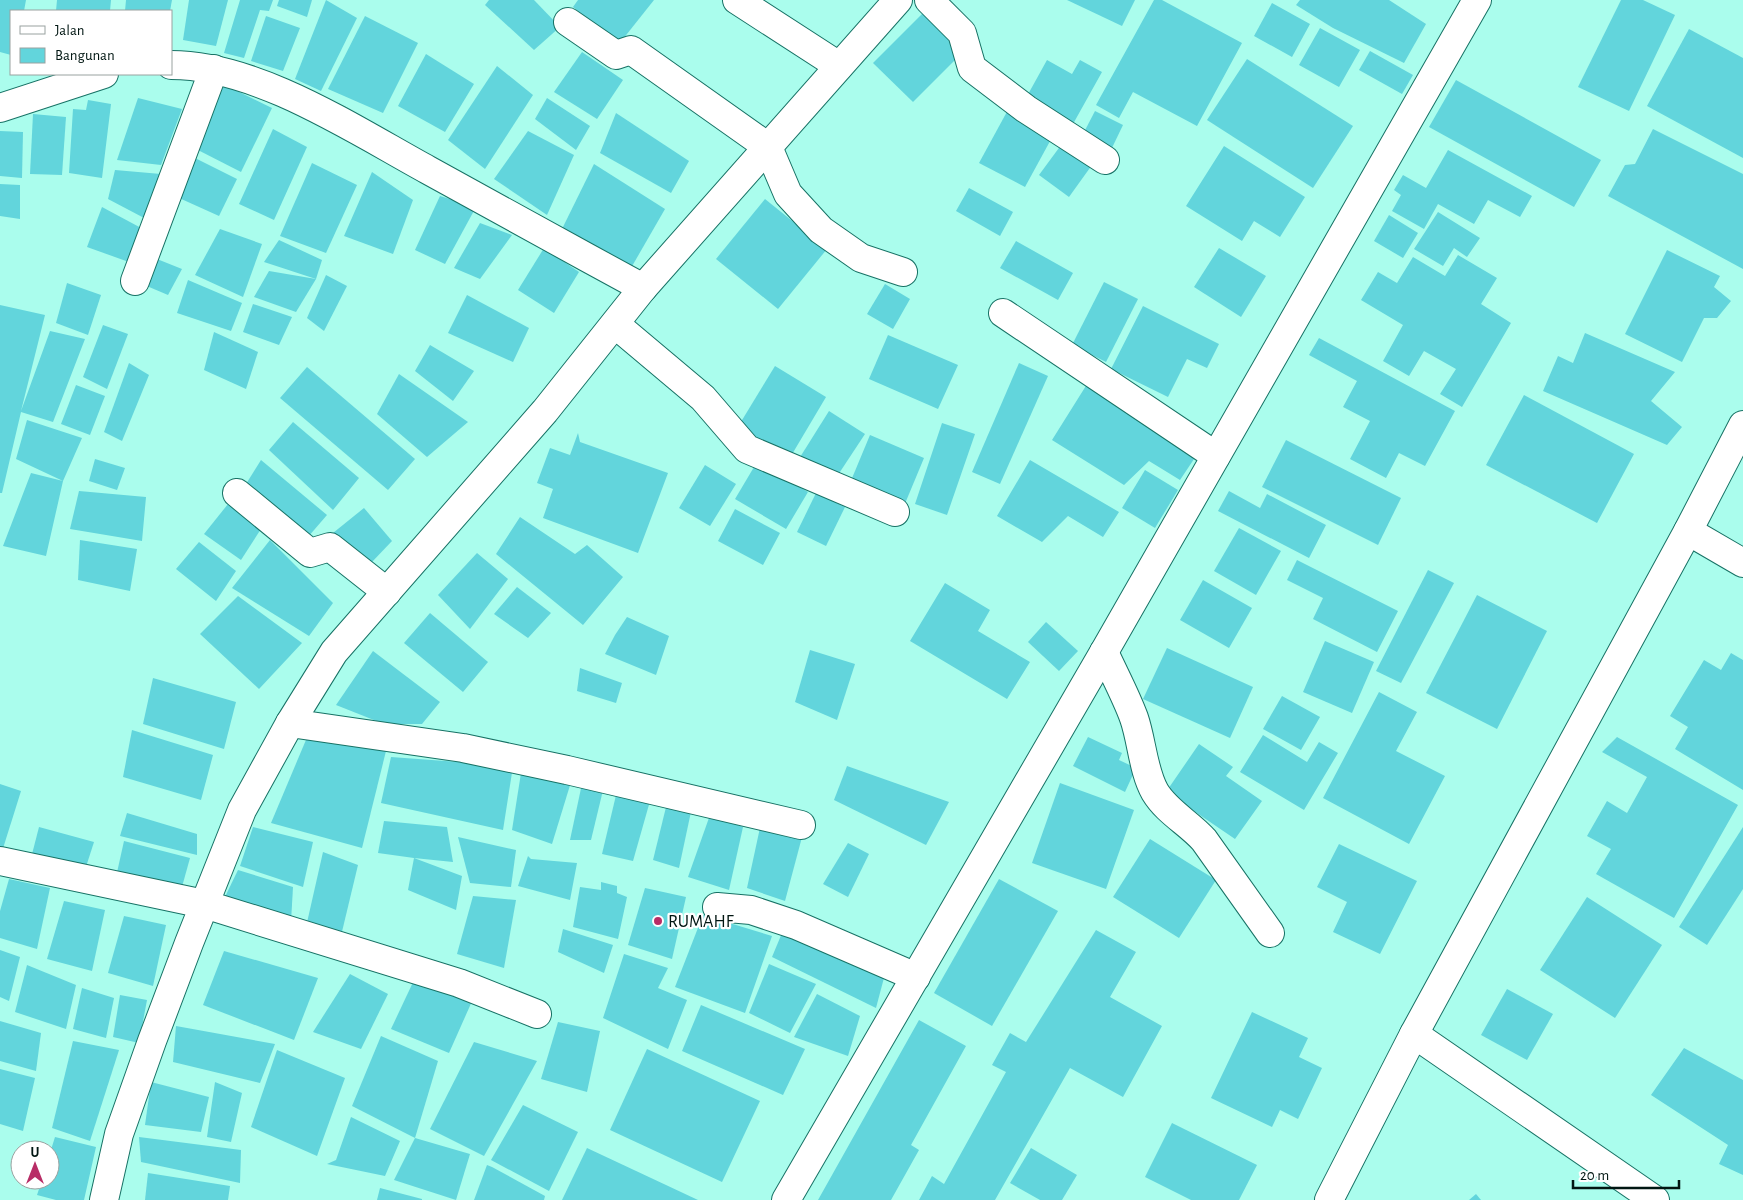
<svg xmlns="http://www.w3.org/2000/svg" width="1743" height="1200" font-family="'Alegreya Sans',sans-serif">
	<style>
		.building { fill: #62d5dc }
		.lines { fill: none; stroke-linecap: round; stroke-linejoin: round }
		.minor-casing { stroke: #177265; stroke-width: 30 }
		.minor { stroke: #fff; stroke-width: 28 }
		.poi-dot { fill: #b82d66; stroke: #fff; stroke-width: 2 }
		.labels { text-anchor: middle; stroke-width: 4.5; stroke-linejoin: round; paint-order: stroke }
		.poi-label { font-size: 18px; fill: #011612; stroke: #fff; text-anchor: start }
	</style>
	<rect width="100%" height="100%" fill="#aafded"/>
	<g class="building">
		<path d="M0 0H26L24 11H11V55L0 52Z"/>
		<path d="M57 0H111L110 11H56Z"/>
		<path d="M126 0H172L170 11H125Z"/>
		<path d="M189 0H228L216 46 183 40Z"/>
		<path d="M240 0H273L269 11 260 10 244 58 224 53Z"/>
		<path d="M279 0H312L307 17 277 6Z"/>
		<path d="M326 0 357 18 321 91 295 79Z"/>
		<path d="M489 0H534L560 27 534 50 485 5Z"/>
		<path d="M578 0H654L619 44 573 7Z"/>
		<path d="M1067 0H1135L1122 26Z"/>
		<path d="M1154 0H1162L1242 43 1197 126 1133 92 1119 118 1096 105Z"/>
		<path d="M1300 0H1389L1426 24 1404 63 1333 28 1296 5Z"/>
		<path d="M1621 0H1643L1675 15 1629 111 1578 87Z"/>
		<path d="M1272 3 1310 24 1292 57 1254 36Z"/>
		<path d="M924 12 963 52 913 102 873 63Z"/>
		<path d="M266 16 300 28 283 71 251 61Z"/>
		<path d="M365 16 418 43 383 113 328 89Z"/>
		<path d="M1320 28 1360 50 1339 87 1299 65Z"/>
		<path d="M1689 29 1743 58V158L1647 106Z"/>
		<path d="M1370 51 1413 75 1402 94 1359 70Z"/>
		<path d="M582 52 623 80 597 119 554 92Z"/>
		<path d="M426 54 474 84 445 132 398 106Z"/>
		<path d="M1247 59 1353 126 1313 188 1207 120Z"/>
		<path d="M1047 60 1072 74 1080 60 1102 72 1073 124 1026 98Z"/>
		<path d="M497 66 533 95 485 169 448 140Z"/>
		<path d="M1456 80 1601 160 1574 207 1429 127Z"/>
		<path d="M221 83 272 108 241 172 192 147Z"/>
		<path d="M138 98 182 109 161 165 117 160Z"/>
		<path d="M547 98 590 126 576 150 535 119Z"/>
		<path d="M88 100 111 104 102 178 69 173 73 109 86 110Z"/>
		<path d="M1009 108 1055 132 1025 187 979 163Z"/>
		<path d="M1095 111 1123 125 1110 152 1081 138Z"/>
		<path d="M616 113 689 161 671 193 600 153Z"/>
		<path d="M33 114 66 117 62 175 30 174Z"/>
		<path d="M273 129 307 147 274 220 239 204Z"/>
		<path d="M1653 129 1743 174V269L1608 196 1625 165 1635 164Z"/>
		<path d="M0 131 23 132 22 178 0 176Z"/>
		<path d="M528 131 574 155 547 215 494 179Z"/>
		<path d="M1067 137 1097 158 1069 197 1039 175Z"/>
		<path d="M1224 146 1305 197 1280 237 1254 221 1242 241 1186 206Z"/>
		<path d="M1448 150 1532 196 1520 217 1488 200 1474 224 1438 204 1424 229 1392 211 1401 195 1394 190 1403 175 1426 188Z"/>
		<path d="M187 154 237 179 219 216 168 193Z"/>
		<path d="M312 163 357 185 326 253 280 236Z"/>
		<path d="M594 164 665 209 631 268 562 229Z"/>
		<path d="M115 170 161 174 146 219 108 199Z"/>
		<path d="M372 172 413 200 393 254 344 236Z"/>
		<path d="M0 184 20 185V219L0 216Z"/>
		<path d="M969 188 1013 212 1000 236 956 211Z"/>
		<path d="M440 196 476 207 445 264 415 250Z"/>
		<path d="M765 199 827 249 778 309 716 259Z"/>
		<path d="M102 207 143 229 140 266 87 247Z"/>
		<path d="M1438 212 1480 238 1467 257 1454 248 1443 266 1414 249Z"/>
		<path d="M1389 215 1418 233 1403 258 1374 241Z"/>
		<path d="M480 223 512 235 480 279 454 268Z"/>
		<path d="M220 229 262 244 243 297 195 275Z"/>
		<path d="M279 240 322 260 316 279 264 262Z"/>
		<path d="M1016 241 1073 273 1058 300 1000 268Z"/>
		<path d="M544 248 579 272 554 313 518 290Z"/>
		<path d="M1219 248 1266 276 1241 317 1194 287Z"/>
		<path d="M1667 250 1720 276 1714 287 1731 301 1717 318H1704L1682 362 1625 334Z"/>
		<path d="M1458 255 1497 278 1481 304 1511 323 1462 407 1440 394 1456 369 1424 351 1409 376 1383 361 1403 325 1361 300 1378 272 1397 283 1413 257 1445 276Z"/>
		<path d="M152 257 182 269 168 295 135 281Z"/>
		<path d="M269 271 316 279 296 312 254 297Z"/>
		<path d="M326 275 347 286 324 331 307 318Z"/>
		<path d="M188 280 242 303 231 331 177 313Z"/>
		<path d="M1104 282 1138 299 1106 362 1072 345Z"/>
		<path d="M67 283 101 295 88 335 56 323Z"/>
		<path d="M885 284 910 299 893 329 867 314Z"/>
		<path d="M467 295 529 328 513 362 448 333Z"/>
		<path d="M253 304 292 317 279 345 243 332Z"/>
		<path d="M0 305 45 315 21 411 50 331 85 339 53 422 21 412 2 493H0Z"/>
		<path d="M1143 306 1219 344 1207 368 1187 359 1168 397 1111 369Z"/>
		<path d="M103 325 128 334 107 389 83 377Z"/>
		<path d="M214 332 258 352 246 389 204 370Z"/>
		<path d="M1585 333 1675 372 1651 401 1682 427 1667 445 1543 391 1558 356 1573 363Z"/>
		<path d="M888 335 958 365 938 409 869 379Z"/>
		<path d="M1319 338 1455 411 1425 466 1399 453 1386 478 1350 459 1370 421 1343 407 1357 381 1309 355Z"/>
		<path d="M430 345 474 371 453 401 415 371Z"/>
		<path d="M129 363 149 375 122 441 104 432Z"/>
		<path d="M1019 363 1048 376 1000 484 972 472Z"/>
		<path d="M775 366 826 397 788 461 736 430Z"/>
		<path d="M307 367 415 459 388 490 280 398Z"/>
		<path d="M399 374 468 422 427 457 377 414Z"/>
		<path d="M1089 381 1200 450 1180 480 1149 461 1124 485 1052 440Z"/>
		<path d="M76 385 105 396 90 435 61 424Z"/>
		<path d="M1524 395 1634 454 1597 523 1486 465Z"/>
		<path d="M829 411 865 434 832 484 797 462Z"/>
		<path d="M27 420 82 438 63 481 46 556 3 546 31 473 63 481 16 459Z"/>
		<path d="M293 422 359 478 333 510 269 450Z"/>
		<path d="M942 423 975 434 947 515 915 504Z"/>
		<path d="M578 433 580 442 668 473 638 553 543 518 553 489 537 483 550 448 570 455Z"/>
		<path d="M870 435 924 458 904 506 850 483Z"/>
		<path d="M1286 440 1401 498 1378 545 1262 487Z"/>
		<path d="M95 459 125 468 117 490 89 481Z"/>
		<path d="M261 460 327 515 308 537 246 484Z"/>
		<path d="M1030 460 1119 512 1103 537 1068 516 1042 542 997 516Z"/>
		<path d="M757 462 808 492 786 529 735 499Z"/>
		<path d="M705 465 736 484 710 526 679 508Z"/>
		<path d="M1145 470 1178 490 1155 528 1122 508Z"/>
		<path d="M79 491 146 497 142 541 70 529Z"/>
		<path d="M1229 491 1260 508 1267 494 1326 525 1309 558 1218 511Z"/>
		<path d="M816 493 845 507 826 546 797 532Z"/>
		<path d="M228 504 261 529 241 560 204 534Z"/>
		<path d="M364 508 392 541 371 563 333 533Z"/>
		<path d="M735 509 780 533 763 565 718 541Z"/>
		<path d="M520 517 575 554 587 545 623 577 583 625 496 554Z"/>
		<path d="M1239 528 1281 551 1256 595 1214 571Z"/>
		<path d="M80 540 137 549 130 591 78 580Z"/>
		<path d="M270 540 333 603 309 636 232 588Z"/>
		<path d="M199 542 236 571 216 601 176 569Z"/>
		<path d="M477 553 508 579 470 629 438 595Z"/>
		<path d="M1297 560 1398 611 1377 652 1313 619 1323 598 1287 580Z"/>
		<path d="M1428 570 1454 583 1401 683 1376 671Z"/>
		<path d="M1203 580 1252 608 1229 648 1180 620Z"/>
		<path d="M945 583 990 610 978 631 1030 662 1007 699 910 641Z"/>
		<path d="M517 587 551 613 528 638 494 614Z"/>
		<path d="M1477 595 1547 631 1497 729 1426 693Z"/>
		<path d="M238 596 302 643 259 689 200 634Z"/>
		<path d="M430 613 488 662 463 692 404 643Z"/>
		<path d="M627 617 669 636 656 675 605 654 615 635Z"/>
		<path d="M1046 622 1078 651 1059 671 1028 642Z"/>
		<path d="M1325 641 1374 662 1352 713 1303 692Z"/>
		<path d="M1167 648 1253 687 1230 738 1143 699Z"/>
		<path d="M810 650 855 664 837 720 795 702Z"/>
		<path d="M373 651 440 702 422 724H384L336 705Z"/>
		<path d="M1731 653 1743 660V790L1675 749 1688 727 1670 716 1704 660 1721 670Z"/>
		<path d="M580 668 622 683 616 703 577 691Z"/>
		<path d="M153 678 236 702 224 749 143 724Z"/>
		<path d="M1379 692 1417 712 1396 751 1445 776 1409 844 1323 798Z"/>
		<path d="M1282 696 1320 717 1301 750 1263 729Z"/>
		<path d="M311 728 387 747 362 848 271 823Z"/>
		<path d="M132 730 213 755 201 800 123 777Z"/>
		<path d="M1263 735 1307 762 1319 742 1338 753 1304 810 1240 772Z"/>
		<path d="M1088 737 1122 753 1119 760 1136 768 1125 792 1073 766Z"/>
		<path d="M1617 737 1738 805 1674 918 1596 874 1611 849 1587 836 1607 801 1627 813 1647 777 1602 752Z"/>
		<path d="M1199 744 1233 767 1226 776 1262 801 1235 839 1166 792Z"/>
		<path d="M391 757 513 766 503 830 381 803Z"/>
		<path d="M847 766 949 802 926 845 834 800Z"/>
		<path d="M521 773 571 782 552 844 512 830Z"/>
		<path d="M583 779 604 786 591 840H570Z"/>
		<path d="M1060 783 1134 810 1106 889 1032 863Z"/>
		<path d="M0 784 21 791 0 858Z"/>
		<path d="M617 791 652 794 633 861 602 854Z"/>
		<path d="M668 799 692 807 679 868 653 860Z"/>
		<path d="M127 813 197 834V855L120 836Z"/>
		<path d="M710 815 743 827 729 890 688 877Z"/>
		<path d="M384 821 447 827 453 862 414 858 462 876 456 910 408 890 414 858 378 853Z"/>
		<path d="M761 823 802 837 785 901 747 888Z"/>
		<path d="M39 827 94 842 84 873 30 862Z"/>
		<path d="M253 827 313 842 303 887 240 866Z"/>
		<path d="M1743 827V889L1707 945 1679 927Z"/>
		<path d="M458 837 516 850 511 887 470 883Z"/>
		<path d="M1150 839 1216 880 1179 938 1113 897Z"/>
		<path d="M124 841 190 858 180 894 116 877Z"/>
		<path d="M848 843 869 854 848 897 823 884Z"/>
		<path d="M1339 844 1417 881 1380 954 1333 932 1347 902 1317 887Z"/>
		<path d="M323 852 358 865 340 940 306 927Z"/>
		<path d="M528 856 531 859 577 863 570 900 518 886Z"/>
		<path d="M238 870 293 887 291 922 222 903Z"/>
		<path d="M9 879 50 888 37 949 0 938V911Z"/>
		<path d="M999 879 1058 911 992 1026 934 993Z"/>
		<path d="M601 882 617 886V893L627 897 618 939 573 927 580 887 601 890Z"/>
		<path d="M645 888 686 897 672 959 628 945Z"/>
		<path d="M473 896 516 900 504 968 457 954Z"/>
		<path d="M1587 897 1662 945 1615 1018 1540 970Z"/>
		<path d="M64 901 105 910 92 971 47 959Z"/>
		<path d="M703 915 772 936 745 1013 675 987Z"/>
		<path d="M124 916 166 925 153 986 108 973Z"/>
		<path d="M563 929 613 945 604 973 558 952Z"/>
		<path d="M1096 930 1136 952 1110 997 1162 1026 1123 1097 1070 1068 995 1200H919L932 1176 944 1184 1006 1072 992 1065 1010 1033 1026 1042Z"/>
		<path d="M782 933 885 974 876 1008 772 957Z"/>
		<path d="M0 950 20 957 9 1001 0 997Z"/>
		<path d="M224 951 318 978 294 1040 203 1005Z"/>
		<path d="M624 954 668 968 658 988 687 1000 668 1049 603 1018Z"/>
		<path d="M769 964 816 984 790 1033 749 1013Z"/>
		<path d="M27 965 76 985 66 1029 15 1012Z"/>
		<path d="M350 974 388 994 361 1049 313 1032Z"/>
		<path d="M415 978 473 999 449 1053 391 1029Z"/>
		<path d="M82 988 114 998 106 1038 73 1029Z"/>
		<path d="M1507 989 1553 1014 1527 1060 1481 1035Z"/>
		<path d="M817 994 860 1016 848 1056 794 1037Z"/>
		<path d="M120 995 147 1000 139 1043 113 1037Z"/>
		<path d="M701 1005 805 1049 783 1095 682 1051Z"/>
		<path d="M1252 1012 1308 1038 1299 1057 1322 1068 1298 1119 1280 1110 1272 1127 1211 1098Z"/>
		<path d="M919 1020 966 1046 911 1145 919 1150 891 1200H818Z"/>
		<path d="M0 1021 41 1033 36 1071 0 1061Z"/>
		<path d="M558 1022 600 1031 587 1092 541 1079Z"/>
		<path d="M176 1026 275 1044 260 1083 173 1062Z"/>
		<path d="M381 1036 438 1061 415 1138 352 1106Z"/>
		<path d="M73 1041 119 1050 90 1141 52 1128Z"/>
		<path d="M474 1042 537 1061 484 1156 430 1129Z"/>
		<path d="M1684 1048 1743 1080V1175L1719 1164 1728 1145 1651 1095Z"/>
		<path d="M647 1049 760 1101 722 1182 610 1130Z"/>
		<path d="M277 1050 345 1078 317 1156 251 1127Z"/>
		<path d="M0 1069 35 1078 23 1131 0 1124Z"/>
		<path d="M151 1082 209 1097 201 1132 145 1125Z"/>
		<path d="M215 1082 242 1093 231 1142 207 1137Z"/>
		<path d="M523 1105 578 1132 549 1191 491 1160Z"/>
		<path d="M351 1117 400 1141 385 1176 327 1164 336 1160Z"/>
		<path d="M1172 1123 1257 1165 1239 1200H1191L1145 1177Z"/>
		<path d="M55 1137 96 1147 84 1200H56L37 1195 42 1180H50V1153Z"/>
		<path d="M139 1137 241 1150 240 1183 141 1162Z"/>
		<path d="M415 1138 470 1154 456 1200 394 1180Z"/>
		<path d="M587 1148 698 1200H562Z"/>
		<path d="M1031 1148 1077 1175 1062 1200H1040L1010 1183Z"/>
		<path d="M487 1165 492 1167 545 1196 544 1200H474Z"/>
		<path d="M148 1173 230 1186 228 1200H145Z"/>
		<path d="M380 1188 422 1199V1200H377Z"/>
		<path d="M1476 1194 1481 1200H1469Z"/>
	</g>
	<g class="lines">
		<g class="minor-casing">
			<g id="minor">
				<path d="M737 0 839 66"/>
				<path d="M929 0 962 33 972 68 1026 109 1105 160"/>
				<path d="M568 22 616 55 631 50 768 147 788 194 821 230 861 258 903 272"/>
				<path d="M171 65C257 65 353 129 428 170 499 209 571 249 643 288"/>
				<path d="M0 108 104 74"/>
				<path d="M135 281 214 69"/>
				<path d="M1003 313 1216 456"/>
				<path d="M615 324 703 398 747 449 895 512"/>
				<path d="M237 493 310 553 330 547 387 592"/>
				<path d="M1688 531 1743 563"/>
				<path d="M1104 652C1114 674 1126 696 1134 718 1142 741 1143 771 1155 792 1167 812 1189 823 1204 840L1270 933"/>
				<path d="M290 723 463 748 567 770 801 825"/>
				<path d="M0 861 204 904 459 983 537 1014"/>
				<path d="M717 907 751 910 796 925 916 977"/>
				<path d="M1414 1034 1655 1200"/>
				<path d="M104 1200 119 1134 152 1041 189 943 242 810 290 723 334 652 545 411 643 288 898 0"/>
				<path d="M786 1200 1104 652 1477 0"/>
				<path d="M1329 1200 1414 1034 1688 531 1743 425"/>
			</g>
		</g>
		<use href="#minor" class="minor"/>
	</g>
	<circle class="poi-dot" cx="658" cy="921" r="5"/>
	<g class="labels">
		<g class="poi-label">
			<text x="668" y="927">RUMAHF</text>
		</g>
	</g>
	<rect x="10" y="10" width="162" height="65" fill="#ffffff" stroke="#99a2a0"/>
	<rect x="20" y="26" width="25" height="8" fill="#ffffff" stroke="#99a2a0"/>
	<text x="55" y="35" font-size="15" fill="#011612">Jalan</text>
	<rect x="20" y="48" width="25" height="15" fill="#62d5dc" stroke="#99a2a0"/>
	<text x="55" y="60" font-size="15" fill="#011612">Bangunan</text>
	<g transform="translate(35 1165)"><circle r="24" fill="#ffffff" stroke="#99a2a0"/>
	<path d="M0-4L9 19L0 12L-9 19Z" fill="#b82d66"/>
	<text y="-8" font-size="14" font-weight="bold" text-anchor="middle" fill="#011612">U</text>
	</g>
	<path d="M1573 1180v8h106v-8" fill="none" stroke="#011612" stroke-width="2.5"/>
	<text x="1580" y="1180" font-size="15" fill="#011612" stroke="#ffffff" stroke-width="4" paint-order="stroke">20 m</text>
</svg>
